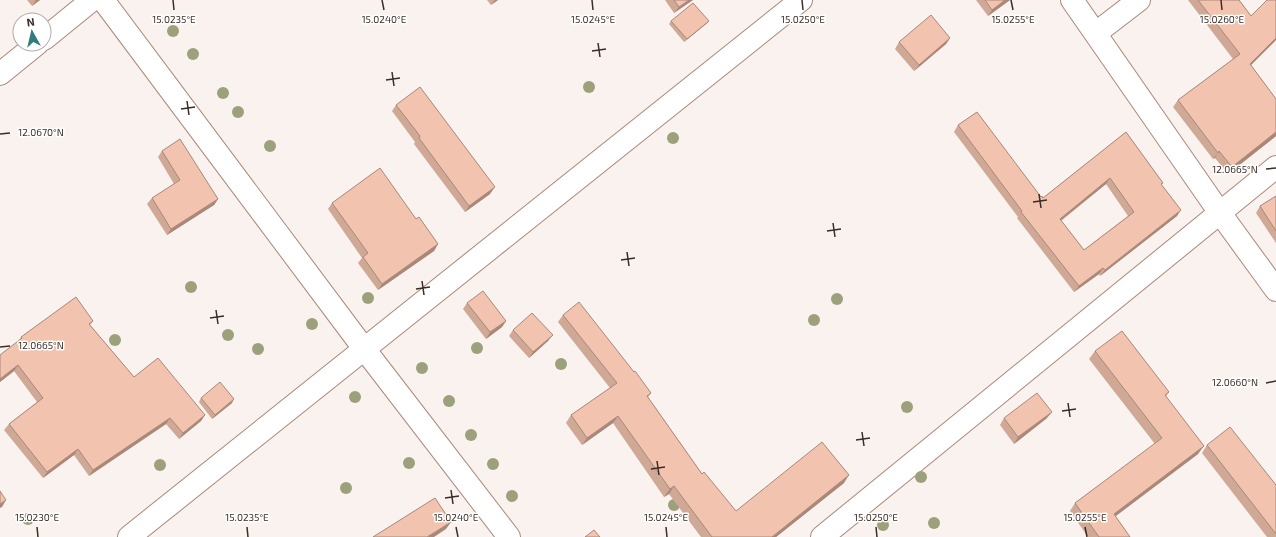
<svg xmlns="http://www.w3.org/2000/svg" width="1276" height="537" font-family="'Exo 2',sans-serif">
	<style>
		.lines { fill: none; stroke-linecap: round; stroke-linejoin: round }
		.minor-casing { stroke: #aa8879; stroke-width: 24 }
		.minor { stroke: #fff; stroke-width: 22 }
		.tree { fill: #9ca17c }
		.wall { fill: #d0a896; fill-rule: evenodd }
		.shaded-wall { fill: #a9887a }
		.building { fill: #f2c3ae; stroke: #a9887a; fill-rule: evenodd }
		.ticks { fill: none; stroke: #3b2d27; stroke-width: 1.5 }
		.ticks-label { font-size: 10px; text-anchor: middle; fill: #3b2d27; stroke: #fff; stroke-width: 3; stroke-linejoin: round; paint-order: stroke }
	</style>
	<rect width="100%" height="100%" fill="#f9f2ee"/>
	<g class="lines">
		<g class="minor-casing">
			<g id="minor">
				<path d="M103 0 365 350 509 537"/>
				<path d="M1072 0 1220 213 1276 290"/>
				<path d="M1096 33 1139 0"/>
				<path d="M44 39 92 0"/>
				<path d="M0 74 37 44"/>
				<path d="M129 537 801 0"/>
				<path d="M822 537 1276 167"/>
			</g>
		</g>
		<use href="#minor" class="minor"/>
	</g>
	<g class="tree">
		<circle cx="173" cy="31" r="6"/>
		<circle cx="193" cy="54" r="6"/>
		<circle cx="589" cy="87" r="6"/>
		<circle cx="223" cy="93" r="6"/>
		<circle cx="238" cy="112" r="6"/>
		<circle cx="673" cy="138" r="6"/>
		<circle cx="270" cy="146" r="6"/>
		<circle cx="191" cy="287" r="6"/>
		<circle cx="368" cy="298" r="6"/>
		<circle cx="837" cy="299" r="6"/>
		<circle cx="814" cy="320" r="6"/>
		<circle cx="312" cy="324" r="6"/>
		<circle cx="228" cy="335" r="6"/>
		<circle cx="115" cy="340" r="6"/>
		<circle cx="477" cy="348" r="6"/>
		<circle cx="258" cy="349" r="6"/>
		<circle cx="561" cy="364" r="6"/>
		<circle cx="422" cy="368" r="6"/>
		<circle cx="355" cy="397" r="6"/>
		<circle cx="449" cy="401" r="6"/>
		<circle cx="907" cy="407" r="6"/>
		<circle cx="471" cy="435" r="6"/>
		<circle cx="409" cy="463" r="6"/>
		<circle cx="493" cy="464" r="6"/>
		<circle cx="160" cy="465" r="6"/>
		<circle cx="921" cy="477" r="6"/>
		<circle cx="346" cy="488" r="6"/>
		<circle cx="512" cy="496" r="6"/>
		<circle cx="674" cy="505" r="6"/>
		<circle cx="28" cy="519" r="6"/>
		<circle cx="934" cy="523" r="6"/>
		<circle cx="883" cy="525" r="6"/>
	</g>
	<g class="wall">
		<path d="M27 0H40L32 6Z"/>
		<path d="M487 0H498L491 5Z"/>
		<path d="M665 0H693L674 13Z"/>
		<path d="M976 0H1010L988 16Z"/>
		<path d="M1188 0H1239L1251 16 1276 40 1251 65 1276 99V136L1228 174 1215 158 1213 159 1173 107 1178 100 1233 59Z"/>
		<path d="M671 21H709L706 24 684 42 669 24Z"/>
		<path d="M950 38 946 44 914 71 895 49 899 42Z"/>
		<path d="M396 105 490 194 465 212 414 144 415 142 392 111Z"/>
		<path d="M958 125 1041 197 1043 198 1126 132 1163 183 1161 185 1177 216 1100 276 1099 274 1074 292 1017 218 1018 217 954 132ZM1106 184 1128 216 1084 250 1061 221Z"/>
		<path d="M162 151 218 199 214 205 167 235 147 204 152 198 174 184 158 157Z"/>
		<path d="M1276 196V243L1256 213 1260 206Z"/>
		<path d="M332 203 416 219 438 244 434 251 378 290 358 263 362 258 328 209Z"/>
		<path d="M467 303 506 321 502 327 486 339 463 309Z"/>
		<path d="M563 315 651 393 648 397 702 474 736 511 844 483 776 537H701L669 494 664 497 613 423 582 445 566 423 571 415 610 388 558 322Z"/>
		<path d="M93 321 90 325 134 377 205 415 201 421 179 439 166 424 89 476 74 455 43 478 4 430 9 424 37 402 14 371 0 382V355L19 341 21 337Z"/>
		<path d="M513 330 548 341 529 358 509 336Z"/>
		<path d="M1095 351 1169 392 1166 396 1198 454 1115 516 1130 537H1088L1070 511 1075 503 1155 444 1089 359Z"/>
		<path d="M201 398 232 403 212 419 199 402Z"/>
		<path d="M1004 418H1047L1014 444 1000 425Z"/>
		<path d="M1207 445 1276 485V537H1267L1202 453Z"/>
	</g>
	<g class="shaded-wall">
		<path d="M36 0H40L32 6Z"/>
		<path d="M495 0H498L491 5Z"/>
		<path d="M689 0H693L674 13 679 7Z"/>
		<path d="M1005 0H1010L988 16 992 10Z"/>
		<path d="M709 21 706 24 684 42 687 39Z"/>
		<path d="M950 38 946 44 914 71 919 65Z"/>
		<path d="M1276 38V40L1245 71 1250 64Z"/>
		<path d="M1276 132V136L1228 174 1232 167Z"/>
		<path d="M1219 151 1215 158 1213 159 1218 153Z"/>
		<path d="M1110 178 1106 184 1055 225 1060 219Z"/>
		<path d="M495 187 490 194 465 212 469 206Z"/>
		<path d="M218 199 214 205 167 235 171 229Z"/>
		<path d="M1181 210 1177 216 1100 276 1105 270Z"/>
		<path d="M438 244 434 251 378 290 382 284Z"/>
		<path d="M1103 268 1099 274 1074 292 1079 286Z"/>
		<path d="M506 321 502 327 486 339 490 332Z"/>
		<path d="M553 335 548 341 529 358 533 352Z"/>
		<path d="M18 365 14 371 0 382V379Z"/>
		<path d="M234 399 232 403 212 419 215 415Z"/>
		<path d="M1052 412 1047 418 1014 444 1018 437Z"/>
		<path d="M205 415 201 421 179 439 183 433Z"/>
		<path d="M618 416 613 423 582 445 587 438Z"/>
		<path d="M170 418 166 424 89 476 93 470Z"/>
		<path d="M1204 446 1198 454 1108 522 1114 514Z"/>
		<path d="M78 449 74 455 43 478 47 472Z"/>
		<path d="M849 475 844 483 776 537H772Z"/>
		<path d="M674 486 669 494 664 497 670 489Z"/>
		<path d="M6 500 2 507 0 508V504Z"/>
		<path d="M451 522 446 529 434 537H427Z"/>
	</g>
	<g class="building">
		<path d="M674 0H689L679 7Z"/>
		<path d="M985 0H1005L992 10Z"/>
		<path d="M1198 0H1239L1251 16 1267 0H1276V38L1250 64 1276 99V132L1232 167 1219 151 1218 153 1178 100 1240 54Z"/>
		<path d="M693 3 709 21 687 39 671 21Z"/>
		<path d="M931 15 950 38 919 65 899 42Z"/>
		<path d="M420 87 495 187 469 206 419 138 420 136 396 105Z"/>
		<path d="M977 112 1041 197 1042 196 1043 198 1126 132 1163 183 1161 184 1181 210 1105 270 1103 268 1079 286 1021 212 1022 211 958 125ZM1110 178 1134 212 1084 250 1060 219Z"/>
		<path d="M180 139 218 199 171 229 152 198 180 180 162 151Z"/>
		<path d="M380 168 416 219 419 217 438 244 382 284 363 257 368 253 332 203Z"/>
		<path d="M1276 196V231L1260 206Z"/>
		<path d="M483 291 506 321 490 332 467 303Z"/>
		<path d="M76 297 93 321 89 324 134 377 158 358 205 415 183 433 170 418 93 470 78 449 47 472 9 424 43 398 18 365 0 379V355L22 338 21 337Z"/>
		<path d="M579 302 634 372 635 371 651 393 647 396 702 474 704 472 736 511 822 442 849 475 772 537H712L674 486 670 489 618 416 587 438 571 415 617 383 563 315Z"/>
		<path d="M532 313 553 335 533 352 513 330Z"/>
		<path d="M1122 331 1169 392 1165 395 1204 446 1114 514 1130 537H1099L1075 503 1162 438 1095 351Z"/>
		<path d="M220 382 234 399 215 415 201 398Z"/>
		<path d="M1037 393 1052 412 1018 437 1004 418Z"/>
		<path d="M1230 427 1276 485V534L1207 445Z"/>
		<path d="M0 491 6 500 0 504Z"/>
		<path d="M435 498 451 522 427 537H373Z"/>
		<path d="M594 530 600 537H585Z"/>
	</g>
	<path class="ticks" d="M173 0 174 10M382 0 384 10M592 0 593 10M802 0 803 10M1011 0 1013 10M1221 0 1222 10M598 43 600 57M592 51 606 49M392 72 394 86M386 80 400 78M187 101 189 115M181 109 195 107M0 134 10 133M1266 169 1276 168M1039 194 1041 208M1033 202 1047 200M833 223 835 237M827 231 841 229M627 252 629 266M621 260 635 258M422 281 424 295M416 289 430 287M216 310 218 324M210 318 224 316M0 347 10 346M1266 383 1276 381M1068 403 1070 417M1062 411 1076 409M862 432 864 446M856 440 870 438M657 461 659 475M651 469 665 467M451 490 453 504M445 498 459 496M37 527 38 537M247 527 248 537M456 527 458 537M666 527 667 537M876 527 877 537M1085 527 1087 537"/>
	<g class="ticks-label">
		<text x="174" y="23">15.0235°E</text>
		<text x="384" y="23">15.0240°E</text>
		<text x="593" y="23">15.0245°E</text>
		<text x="803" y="23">15.0250°E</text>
		<text x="1013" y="23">15.0255°E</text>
		<text x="1222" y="23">15.0260°E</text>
		<text x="41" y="136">12.0670°N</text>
		<text x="1235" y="173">12.0665°N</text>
		<text x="41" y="349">12.0665°N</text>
		<text x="1235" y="386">12.0660°N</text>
		<text x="37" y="521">15.0230°E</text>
		<text x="247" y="521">15.0235°E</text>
		<text x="456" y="521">15.0240°E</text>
		<text x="666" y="521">15.0245°E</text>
		<text x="876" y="521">15.0250°E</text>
		<text x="1085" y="521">15.0255°E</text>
	</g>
	<g transform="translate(32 32) rotate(352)"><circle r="19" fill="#ffffff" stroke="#b1aba9"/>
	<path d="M0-3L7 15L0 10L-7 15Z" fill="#327b80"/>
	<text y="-6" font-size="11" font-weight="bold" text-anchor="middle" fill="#3b2d27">N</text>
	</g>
</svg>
